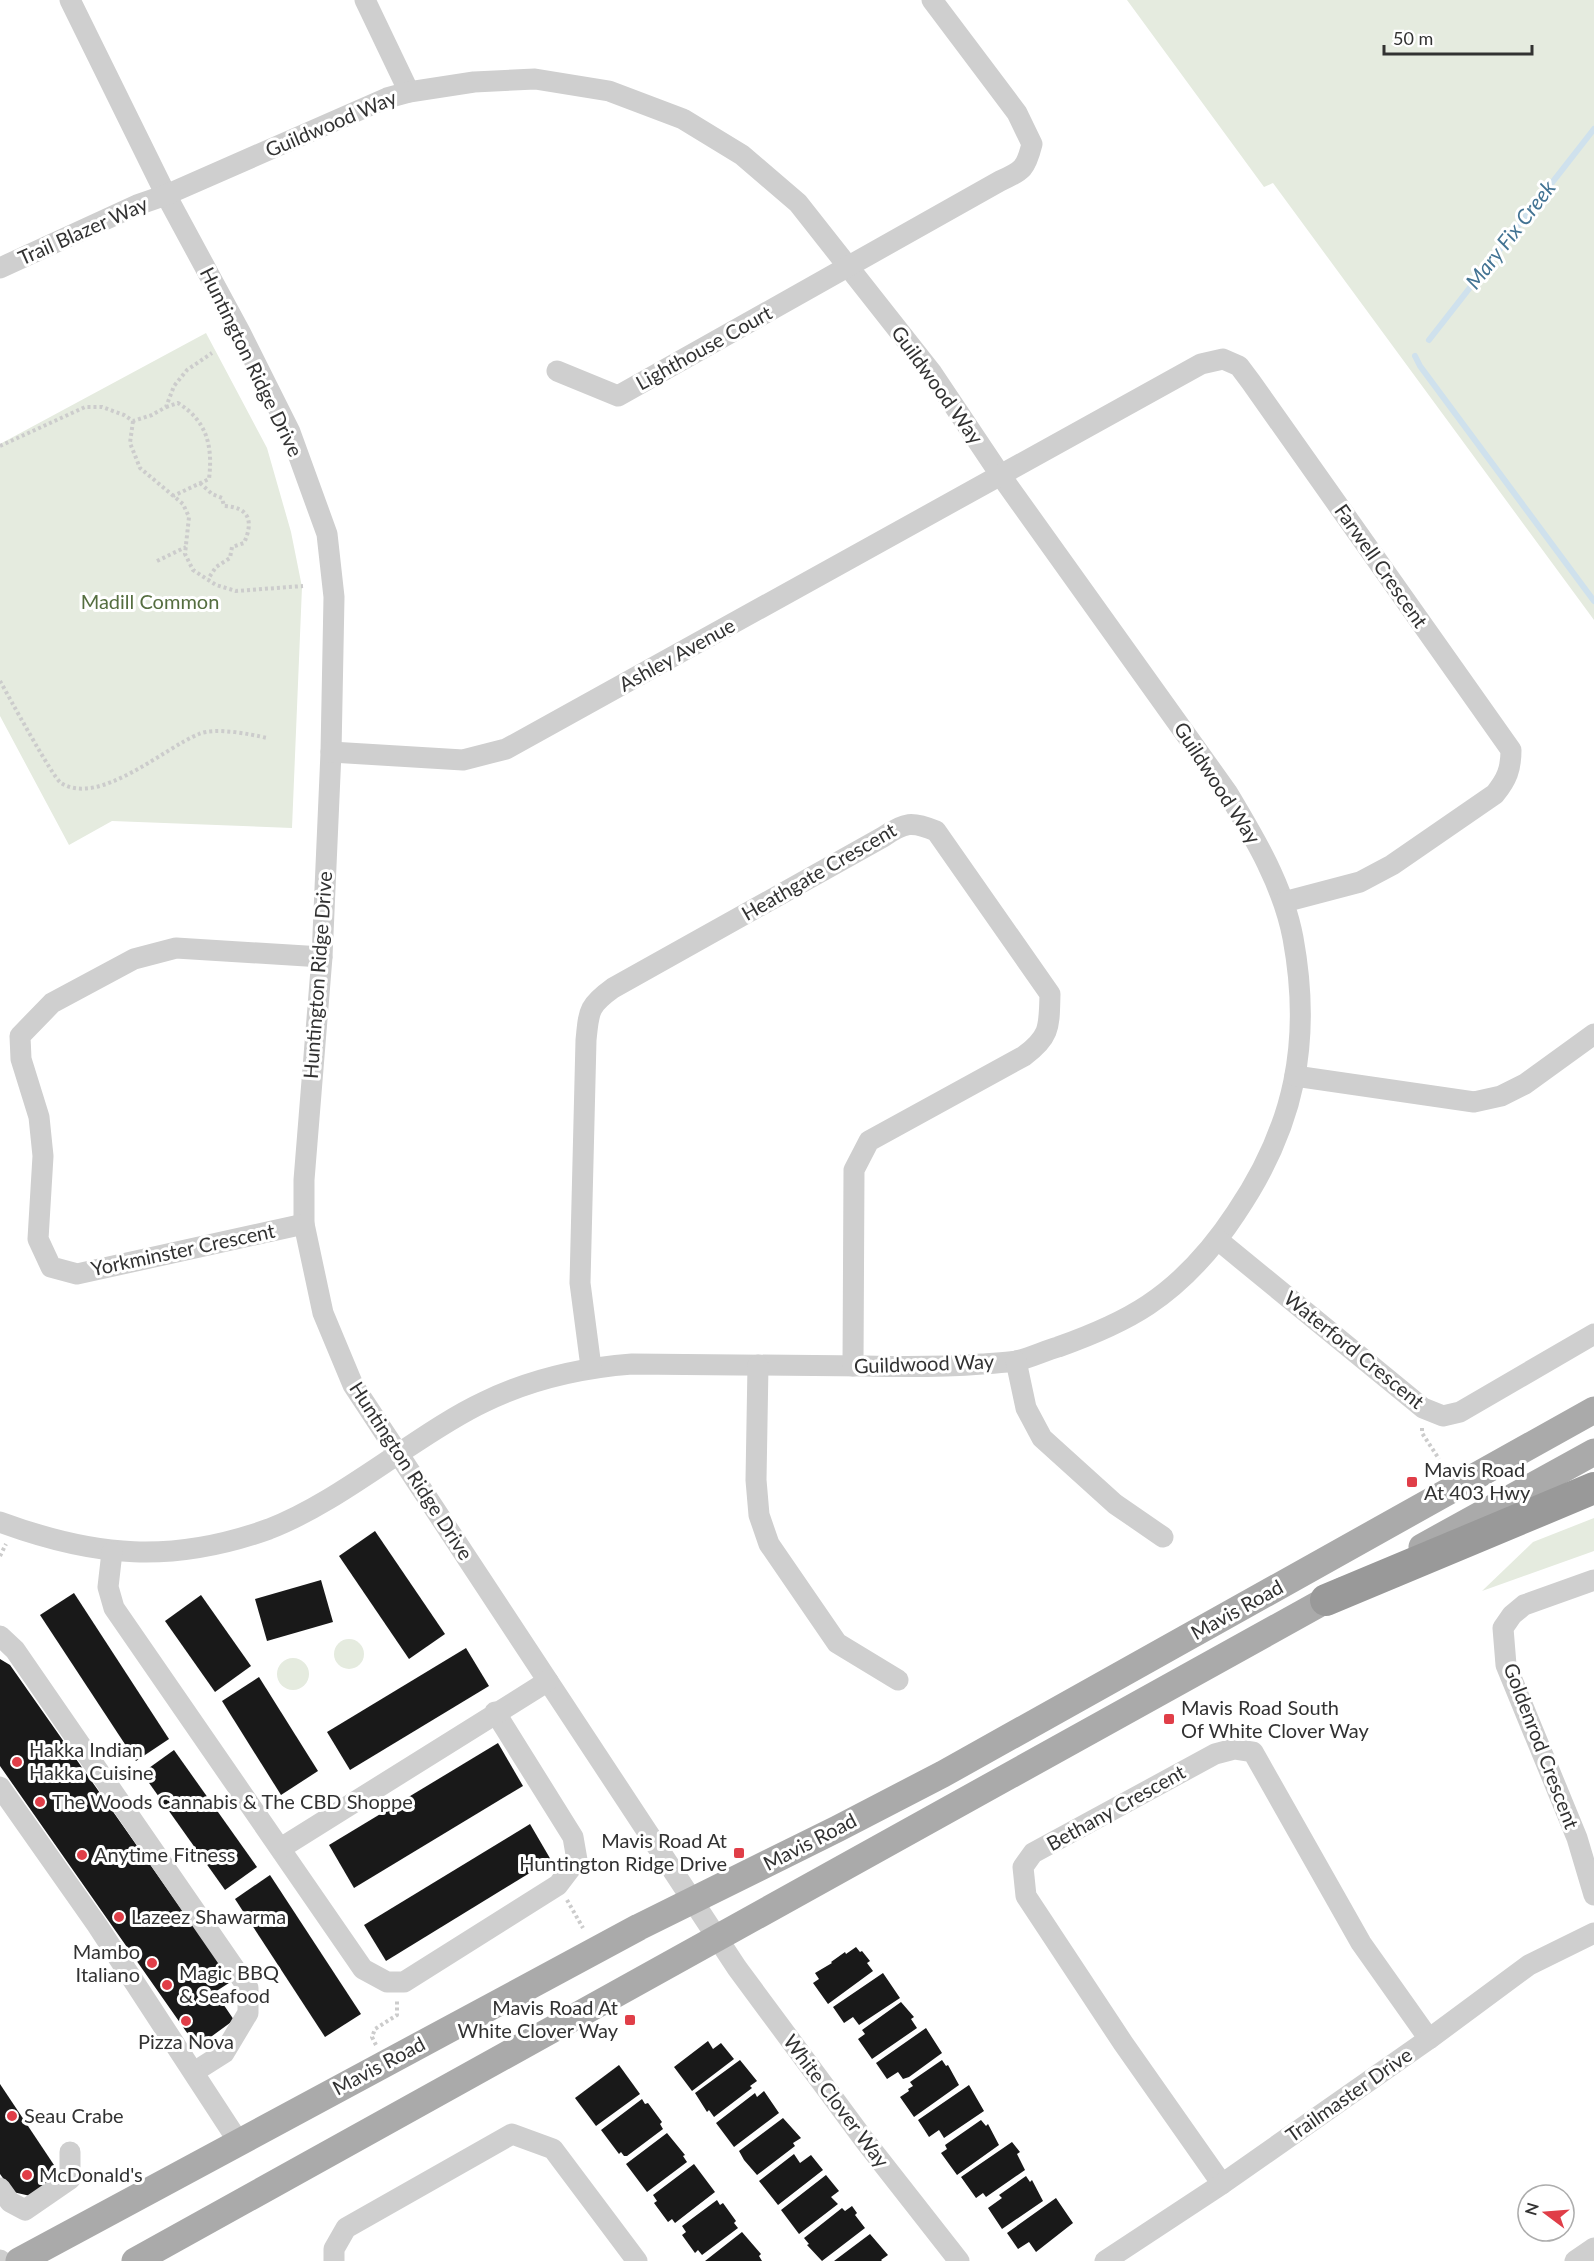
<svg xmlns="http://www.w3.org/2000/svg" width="1594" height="2261" font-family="Lato,sans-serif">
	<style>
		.green { fill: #e5ebdf }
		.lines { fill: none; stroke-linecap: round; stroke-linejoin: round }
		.stream { stroke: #cfe1ed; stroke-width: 6 }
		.building { fill: #191919 }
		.path { stroke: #ccc; stroke-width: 4; stroke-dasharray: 3 3; stroke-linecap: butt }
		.minor { stroke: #cfcfcf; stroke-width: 21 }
		.major { stroke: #aaa; stroke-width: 27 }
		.highway { stroke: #999; stroke-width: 32 }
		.poi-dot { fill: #e03e48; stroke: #fff; stroke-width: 2 }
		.labels { text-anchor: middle; stroke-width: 6; stroke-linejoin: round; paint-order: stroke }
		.street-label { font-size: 20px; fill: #323232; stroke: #fff }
		.park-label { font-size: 20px; fill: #556e40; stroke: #fff }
		.poi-label { font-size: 20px; fill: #323232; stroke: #fff; text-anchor: start }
		.water-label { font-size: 21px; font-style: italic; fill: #427393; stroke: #fff }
	</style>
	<rect width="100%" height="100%" fill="#fff"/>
	<g class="green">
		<path d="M1127 0H1594V620L1273 183 1264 187Z"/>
		<path d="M206 333 267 448 291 532 302 587 292 828 112 821 69 845 0 716V444Z"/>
		<path d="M1594 1518V1551L1482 1591 1533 1542Z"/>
		<circle cx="349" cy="1654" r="15"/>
		<circle cx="293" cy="1674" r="16"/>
	</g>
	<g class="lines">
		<g class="stream">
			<path d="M1429 340 1594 129"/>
			<path d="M1415 356 1420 366 1594 601"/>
		</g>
	</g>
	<g class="building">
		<path d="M375 1531 445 1634 409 1659 339 1556Z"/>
		<path d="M321 1580 333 1622 267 1641 255 1599Z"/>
		<path d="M74 1593 169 1739 136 1761 40 1615Z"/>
		<path d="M201 1595 251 1666 215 1692 165 1621Z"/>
		<path d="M466 1648 489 1686 350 1770 327 1732Z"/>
		<path d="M0 1659 10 1665 232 1981 215 1992 234 2020 197 2047 0 1766Z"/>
		<path d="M259 1677 318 1771 281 1795 222 1701Z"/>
		<path d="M498 1743 523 1786 354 1888 329 1845Z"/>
		<path d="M174 1750 257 1867 225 1890 142 1773Z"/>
		<path d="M530 1824 551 1860 386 1961 364 1925Z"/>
		<path d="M270 1875 361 2014 325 2037 235 1899Z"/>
		<path d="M856 1947 860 1952 862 1951 870 1961 867 1963 873 1971 828 2004 813 1983 819 1979 815 1973 832 1963 831 1962 845 1952 846 1954Z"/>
		<path d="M883 1973 900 1998 859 2025 853 2017 844 2023 833 2007Z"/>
		<path d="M901 2002 914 2017 911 2019 917 2028 872 2059 858 2039 865 2034 862 2030Z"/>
		<path d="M926 2028 942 2053 909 2077 903 2079 898 2072 887 2079 876 2063Z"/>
		<path d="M708 2041 713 2049 721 2043 734 2059 692 2091 674 2067Z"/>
		<path d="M740 2060 757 2081 750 2086 752 2088 714 2117 709 2110 707 2112 695 2093Z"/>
		<path d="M942 2060 946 2066 948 2065 959 2085 914 2117 900 2097 909 2091 908 2089 913 2086 910 2082Z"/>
		<path d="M619 2065 640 2094 596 2126 575 2098Z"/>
		<path d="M0 2084 64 2180 39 2198 13 2192 0 2174Z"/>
		<path d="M969 2085 984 2111 944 2138 939 2130 929 2137 918 2120Z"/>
		<path d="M764 2091 779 2113 734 2147 716 2123 755 2093 757 2097Z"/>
		<path d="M642 2099 645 2104 648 2103 662 2122 660 2124 663 2129 627 2156H624L621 2152 619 2154 601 2130Z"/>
		<path d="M783 2118 801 2138 793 2143 795 2146 757 2175 744 2160 739 2151Z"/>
		<path d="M981 2120 986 2126 988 2124 999 2145 957 2175 941 2153 947 2149 945 2145Z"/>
		<path d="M667 2133 685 2155 683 2156 687 2162 647 2192 626 2164Z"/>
		<path d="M1012 2142 1020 2152 1017 2154 1025 2170 986 2197 983 2193 976 2198 961 2177Z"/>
		<path d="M794 2154 800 2163 811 2155 823 2170 778 2205 759 2181Z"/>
		<path d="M694 2164 715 2192 675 2223 672 2219 668 2222 654 2203 657 2201 653 2195Z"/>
		<path d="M826 2175 839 2191 831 2197 838 2204 799 2234 781 2210Z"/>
		<path d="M1026 2176 1030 2182 1032 2180 1043 2201 1002 2229 988 2208 1002 2198 999 2195Z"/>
		<path d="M1056 2198 1073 2223 1036 2252 1029 2242 1018 2249 1007 2233Z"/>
		<path d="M717 2200 720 2205 723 2203 736 2221 734 2223 738 2228 702 2255 698 2250 695 2253 682 2235 686 2232 682 2226Z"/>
		<path d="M852 2206 857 2213 855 2215 865 2228 822 2261 807 2245 809 2244 804 2238 842 2208 845 2211Z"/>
		<path d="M742 2232 761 2254 759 2256 762 2261H705Z"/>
		<path d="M870 2234 888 2255 881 2260 882 2261H834Z"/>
	</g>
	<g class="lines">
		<g class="path">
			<path d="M166 407 178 403C207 421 213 446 209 479L173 496"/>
			<path d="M133 421 130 443 140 468 183 504 189 517 185 554 193 570 216 585 236 591 303 586"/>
			<path d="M0 446 85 407H102L124 415 133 421 152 415 166 407 174 386 187 370 212 353"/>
			<path d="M200 483 212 494 222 498 224 506C249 507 254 521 244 543L232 547 230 558 216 567 208 579"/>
			<path d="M157 561 186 547"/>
			<path d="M0 681C8 695 53 778 61 783 99 807 164 748 199 734 215 727 250 734 267 738"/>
			<path d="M1422 1428V1433L1439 1459"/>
			<path d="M0 1556 6 1544"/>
			<path d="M567 1900 583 1928"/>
			<path d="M376 2045 372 2037 375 2029 397 2015V2000"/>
		</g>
		<g class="minor">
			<path d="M70 0 166 195 240 332 290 432 327 534 334 597 331 752 322 957 304 1180V1224L323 1313 353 1385 737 1968 865 2141 959 2261"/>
			<path d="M365 0 409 92"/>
			<path d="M0 268 137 205 166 195 387 98 409 92 474 82 535 79 609 91 683 119 742 155 798 203 932 373 1001 476 1227 792C1254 837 1283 885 1293 938 1312 1041 1295 1126 1236 1213 1213 1248 1184 1281 1148 1305 1121 1323 1089 1336 1058 1347 1044 1351 1030 1358 1016 1361 1005 1363 993 1363 982 1364 943 1367 905 1367 866 1366 788 1366 710 1365 632 1364 580 1368 531 1379 484 1402 454 1416 422 1438 395 1456 356 1482 313 1512 269 1529 172 1564 95 1557 0 1522"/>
			<path d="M557 371 618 396 1000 181C1023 171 1026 168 1032 144L1017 113 932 0"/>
			<path d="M331 752 463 760 506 749 1201 364 1223 359 1239 366 1251 382 1511 750C1511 769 1507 779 1495 794L1392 865 1360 882 1284 902"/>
			<path d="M1295 1076 1474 1102 1501 1096 1525 1084 1594 1034"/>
			<path d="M304 1224 77 1274 51 1267 38 1239 43 1156 39 1117 21 1059 20 1036 52 1003 134 959 176 948 322 957"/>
			<path d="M1218 1240 1423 1408 1443 1416 1460 1412 1594 1334"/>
			<path d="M1016 1361 1026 1408 1042 1438 1115 1504 1163 1537"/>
			<path d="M758 1365 756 1480 759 1515 769 1544 837 1643 898 1680"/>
			<path d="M591 1367 580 1283 586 1040C589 1011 588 1006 613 988L883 837C905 822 912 821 936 831L1050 994C1049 1026 1051 1036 1024 1056L869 1141 854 1170 853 1366"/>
			<path d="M112 1552 108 1587 114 1608 363 1969 387 1982H404L558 1885 577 1860 573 1837 495 1712"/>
			<path d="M1594 1580 1524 1605 1512 1615 1503 1628 1506 1665 1577 1838 1594 1895"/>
			<path d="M0 1636 15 1650 248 1988V2013L224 2053 194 2072"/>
			<path d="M0 1787 97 1925 238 2141"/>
			<path d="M281 1848 548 1681"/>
			<path d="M1222 2184 1123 2043 1026 1896 1023 1867 1033 1853 1215 1754 1234 1749 1253 1752 1361 1943 1429 2039"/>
			<path d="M0 2188 10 2202 25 2210 70 2179V2152"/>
			<path d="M0 2260V2261"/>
			<path d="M334 2261V2249L346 2228 512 2134 553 2149 637 2261"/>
			<path d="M1105 2261 1222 2184 1429 2039 1529 1965 1594 1933"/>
			<path d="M1575 2261 1594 2248"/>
		</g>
		<g class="major">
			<path d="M1422 1547 1594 1452"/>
			<path d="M19 2261 639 1927 837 1829 943 1774 1594 1410"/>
			<path d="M135 2261 1344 1590"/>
		</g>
		<path class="highway" d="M1326 1600 1594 1488"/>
	</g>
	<g class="poi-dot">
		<rect x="1406" y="1476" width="12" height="12" rx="3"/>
		<rect x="1163" y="1713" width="12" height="12" rx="3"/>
		<circle cx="17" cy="1762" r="6"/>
		<circle cx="40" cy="1802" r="6"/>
		<rect x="733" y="1847" width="12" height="12" rx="3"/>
		<circle cx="82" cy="1855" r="6"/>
		<circle cx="119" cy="1917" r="6"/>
		<circle cx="152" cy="1963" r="6"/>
		<circle cx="167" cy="1985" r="6"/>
		<rect x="624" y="2014" width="12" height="12" rx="3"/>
		<circle cx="186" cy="2021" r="6"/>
		<circle cx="12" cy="2116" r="6"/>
		<circle cx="27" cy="2175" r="6"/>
	</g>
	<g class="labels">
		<g class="street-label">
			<text transform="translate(331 124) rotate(-23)" y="7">Guildwood Way</text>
			<text transform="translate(83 231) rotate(-24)" y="7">Trail Blazer Way</text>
			<text transform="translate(704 348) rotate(-29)" y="7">Lighthouse Court</text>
			<text transform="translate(251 362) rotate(64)" y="7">Huntington Ridge Drive</text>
			<text transform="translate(937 385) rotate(54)" y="7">Guildwood Way</text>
			<text transform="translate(1381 566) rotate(55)" y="7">Farwell Crescent</text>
			<text transform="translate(677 655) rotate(-29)" y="7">Ashley Avenue</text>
			<text transform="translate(1217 783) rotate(57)" y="7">Guildwood Way</text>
			<text transform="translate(819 872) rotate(-30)" y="7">Heathgate Crescent</text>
			<text transform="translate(318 975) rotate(-86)" y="7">Huntington Ridge Drive</text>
			<text transform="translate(183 1250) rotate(-12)" y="7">Yorkminster Crescent</text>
			<text transform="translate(1354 1350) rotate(39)" y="7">Waterford Crescent</text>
			<text transform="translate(924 1364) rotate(-2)" y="7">Guildwood Way</text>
			<text transform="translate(411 1471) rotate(57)" y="7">Huntington Ridge Drive</text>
			<text transform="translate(1237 1610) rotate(-29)" y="7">Mavis Road</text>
			<text transform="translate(1541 1746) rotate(69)" y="7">Goldenrod Crescent</text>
			<text transform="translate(1116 1808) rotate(-29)" y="7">Bethany Crescent</text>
			<text transform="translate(810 1842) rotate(-27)" y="7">Mavis Road</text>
			<text transform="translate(379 2066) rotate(-28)" y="7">Mavis Road</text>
			<text transform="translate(1349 2095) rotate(-35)" y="7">Trailmaster Drive</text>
			<text transform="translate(836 2101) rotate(53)" y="7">White Clover Way</text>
		</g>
		<g class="park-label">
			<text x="150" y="609">Madill Common</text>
		</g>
		<g class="poi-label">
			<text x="1424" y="1477">Mavis Road<tspan x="1424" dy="23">At 403 Hwy</tspan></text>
			<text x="1181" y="1715">Mavis Road South<tspan x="1181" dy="23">Of White Clover Way</tspan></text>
			<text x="29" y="1757">Hakka Indian<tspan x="29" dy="23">Hakka Cuisine</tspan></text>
			<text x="52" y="1809">The Woods Cannabis &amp; The CBD Shoppe</text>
			<text x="727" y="1848" text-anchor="end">Mavis Road At<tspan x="727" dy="23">Huntington Ridge Drive</tspan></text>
			<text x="94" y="1862">Anytime Fitness</text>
			<text x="131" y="1924">Lazeez Shawarma</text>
			<text x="140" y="1959" text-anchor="end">Mambo<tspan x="140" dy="23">Italiano</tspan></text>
			<text x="179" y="1980">Magic BBQ<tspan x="179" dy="23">&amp; Seafood</tspan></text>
			<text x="618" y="2015" text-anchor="end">Mavis Road At<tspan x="618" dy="23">White Clover Way</tspan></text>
			<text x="186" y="2049" text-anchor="middle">Pizza Nova</text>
			<text x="24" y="2123">Seau Crabe</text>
			<text x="39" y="2182">McDonald's</text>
		</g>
		<g class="water-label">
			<text transform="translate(1511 235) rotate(-52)" y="7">Mary Fix Creek</text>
		</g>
	</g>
	<g transform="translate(1546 2213) rotate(286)"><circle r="28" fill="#ffffff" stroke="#adadad" stroke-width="1.5"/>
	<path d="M0-4.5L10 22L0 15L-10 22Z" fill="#e03e48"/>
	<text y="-9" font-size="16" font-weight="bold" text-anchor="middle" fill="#323232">N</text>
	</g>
	<path d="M1384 45v9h148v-9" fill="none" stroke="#323232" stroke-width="3"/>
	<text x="1393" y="45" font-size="18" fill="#323232" stroke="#ffffff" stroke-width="4.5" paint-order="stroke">50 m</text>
</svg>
